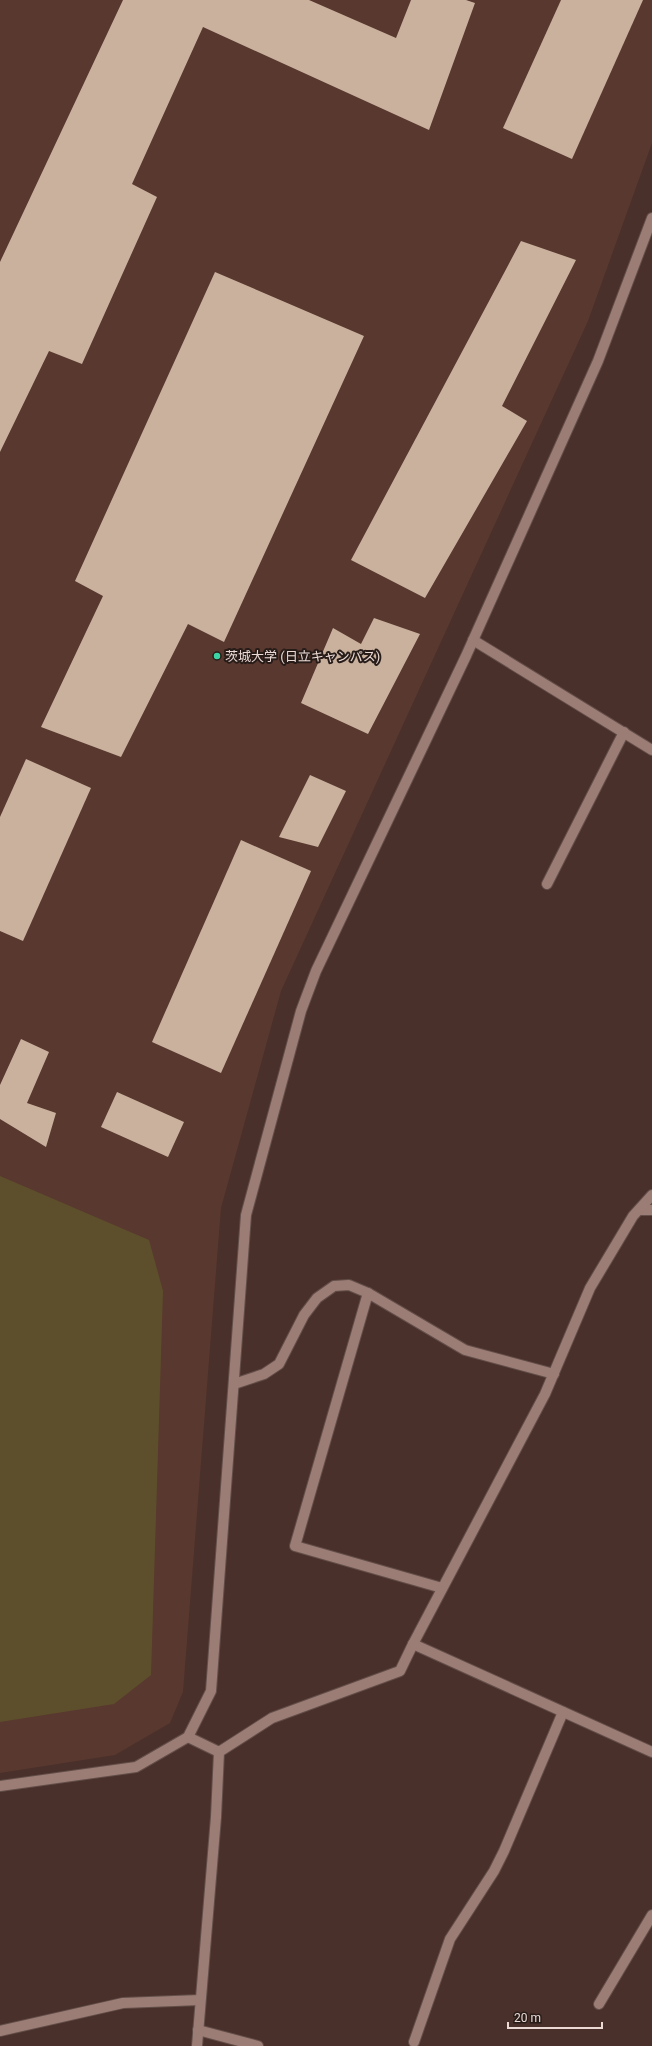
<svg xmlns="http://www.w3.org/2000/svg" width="652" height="2046" font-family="Roboto,'Noto Sans JP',sans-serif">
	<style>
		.built { fill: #59382f }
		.green { fill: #5d4f2c }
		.building { fill: #cab19d }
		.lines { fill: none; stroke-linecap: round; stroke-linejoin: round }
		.lane-casing { stroke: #634e49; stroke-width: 12 }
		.street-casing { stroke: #634e49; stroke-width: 12 }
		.lane { stroke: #9b7d75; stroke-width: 10 }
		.street { stroke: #9b7d75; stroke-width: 10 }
		.poi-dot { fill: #3cd4a4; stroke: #281c19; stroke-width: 1.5 }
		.labels { text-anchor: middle; stroke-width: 4; stroke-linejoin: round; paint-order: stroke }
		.poi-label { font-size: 13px; fill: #ead9d5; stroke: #281c19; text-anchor: start }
	</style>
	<rect width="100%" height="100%" fill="#4a302a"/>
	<path class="built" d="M0 0H652V143L588 321 281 991 221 1208 183 1692 170 1723 115 1755 0 1773Z"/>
	<path class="green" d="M0 1176 149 1240 163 1291 151 1675 114 1704 0 1722Z"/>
	<g class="building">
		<path d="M123 0H309L396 38 411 0H466L475 3 429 130 203 27 132 184 157 197 82 364 49 351 0 452V262Z"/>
		<path d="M561 0H643L572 159 503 128Z"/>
		<path d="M521 241 576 260 502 406 527 421 425 598 351 560Z"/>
		<path d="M215 272 364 336 224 642 188 624 121 757 41 727 103 596 75 581Z"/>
		<path d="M374 618 420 634 368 734 301 703 333 628 361 644Z"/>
		<path d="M26 759 91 788 23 941 0 931V817Z"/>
		<path d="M310 775 346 791 318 847 279 837Z"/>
		<path d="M241 840 311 871 221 1073 152 1042Z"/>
		<path d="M21 1039 49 1052 27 1103 56 1113 46 1147 0 1119V1085Z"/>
		<path d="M117 1092 184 1122 168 1157 101 1127Z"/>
	</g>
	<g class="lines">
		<g class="lane-casing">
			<g id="lane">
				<path d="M234 1384 264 1374 279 1364 304 1315 317 1298 334 1286 349 1285 368 1293"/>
				<path d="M442 1588 295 1546 368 1293 465 1350 554 1374"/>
			</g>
		</g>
		<g class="street-casing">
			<g id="street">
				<path d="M473 640 652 750"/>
				<path d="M547 884 624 732"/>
				<path d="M639 1210H652"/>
				<path d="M413 1644 652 1752"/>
				<path d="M188 1737 219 1752 272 1718 400 1671 413 1644 545 1394 590 1288 633 1216 652 1195"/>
				<path d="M0 1786 136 1767 188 1737 211 1691 246 1215 301 1011 316 971 466 656 598 361 652 218"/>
				<path d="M599 2004 652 1915"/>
				<path d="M198 2030 258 2046"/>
				<path d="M0 2031 123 2003 200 2000"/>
				<path d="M414 2042 450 1939 494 1871 504 1851 563 1712"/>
				<path d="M197 2046 216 1817 219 1752"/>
			</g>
		</g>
		<use href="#lane" class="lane"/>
		<use href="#street" class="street"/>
	</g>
	<circle class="poi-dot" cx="217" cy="656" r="4"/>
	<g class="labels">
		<g class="poi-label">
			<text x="225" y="661">茨城大学 (日立キャンパス)</text>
		</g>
	</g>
	<path d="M508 2022v6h94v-6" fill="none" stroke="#ead9d5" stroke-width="2"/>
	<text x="514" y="2022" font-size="12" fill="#ead9d5" stroke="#281c19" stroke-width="3" paint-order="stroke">20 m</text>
</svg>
